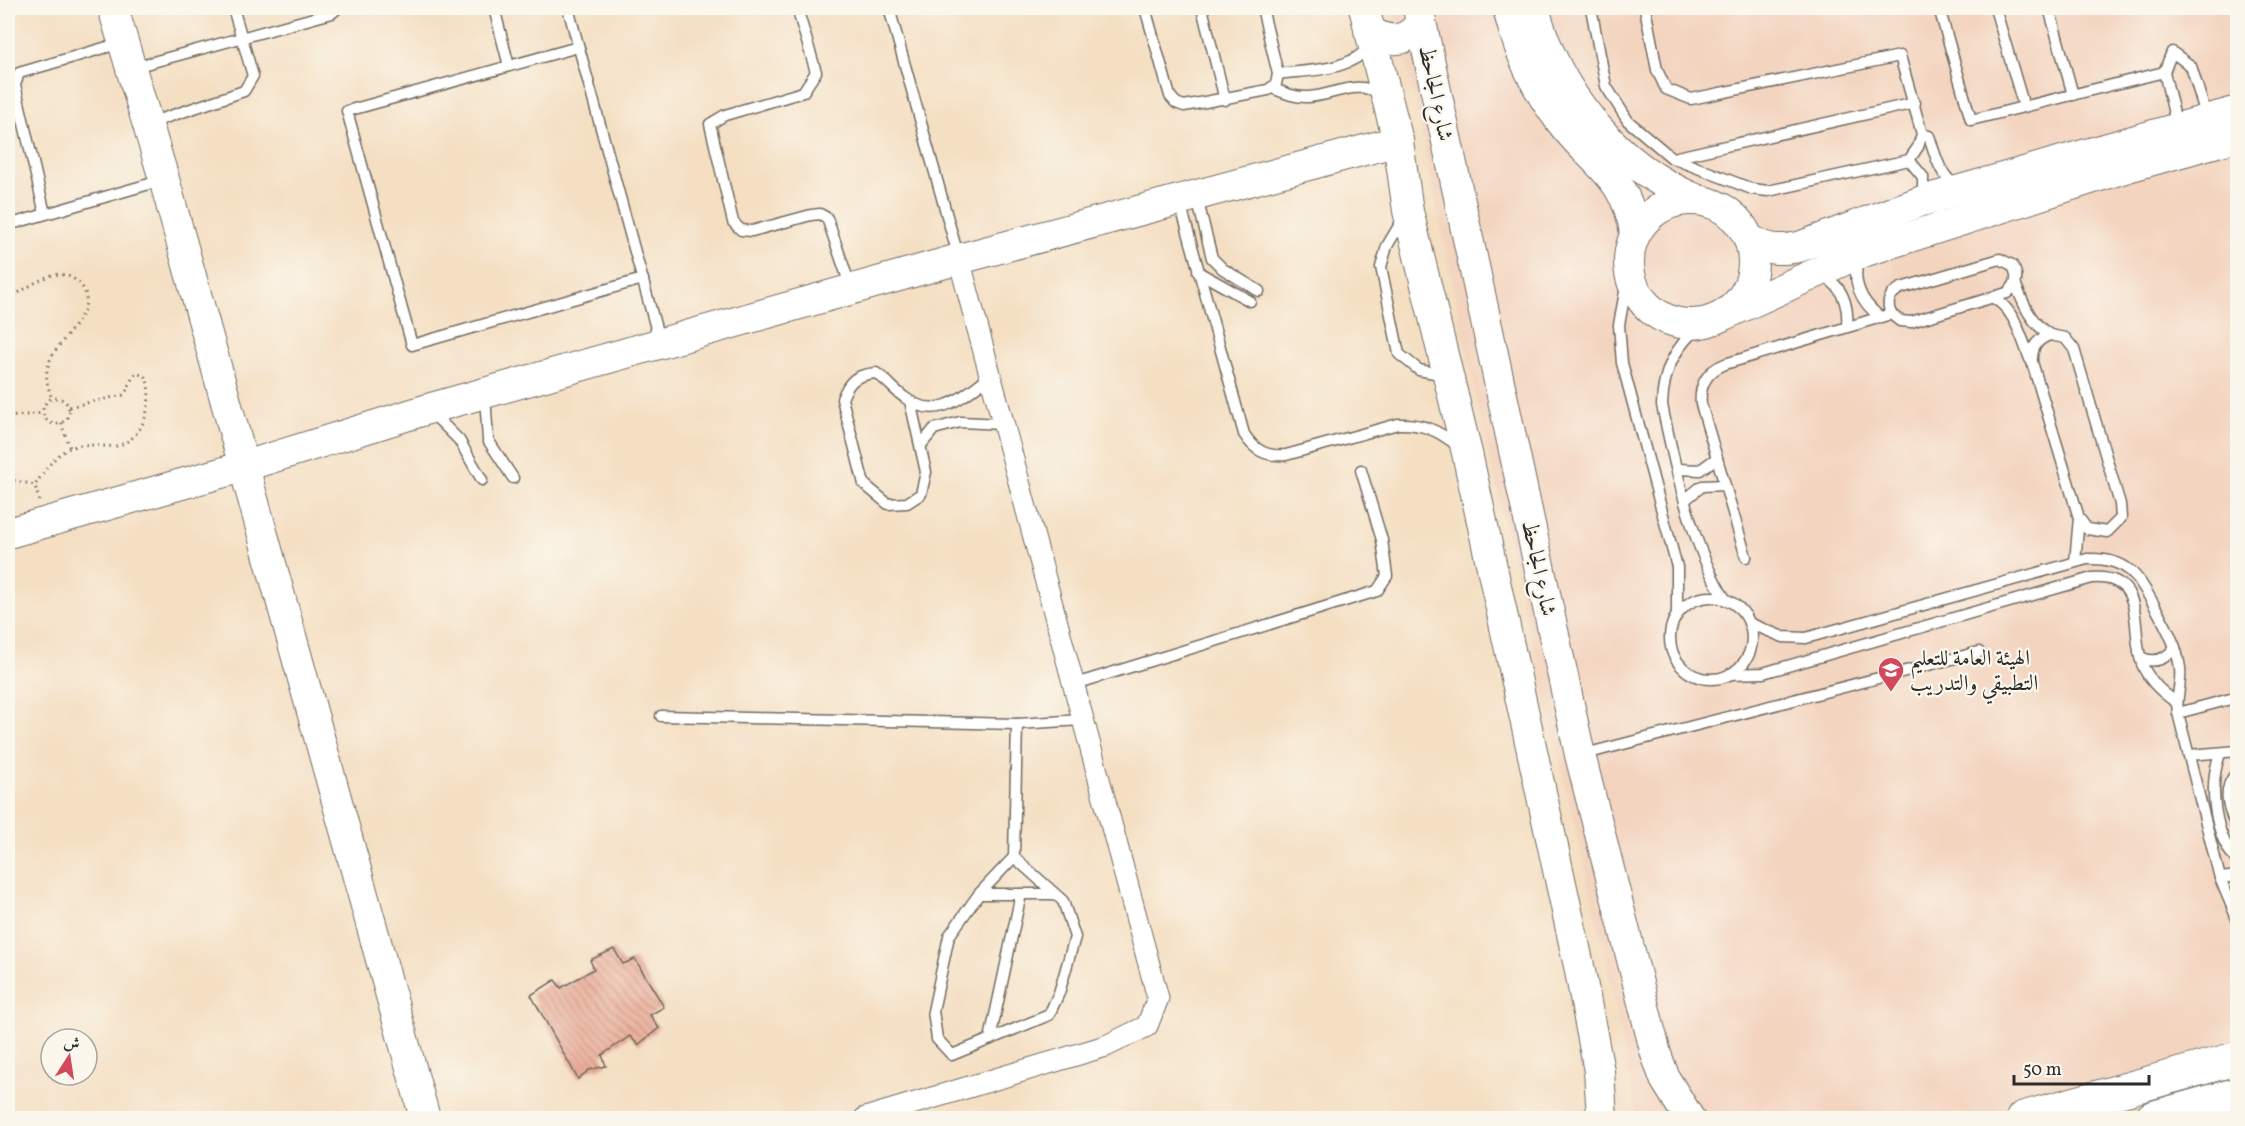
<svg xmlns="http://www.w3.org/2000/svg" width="2245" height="1126" font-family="Vollkorn,Amiri,serif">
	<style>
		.built { fill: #f3d4bf }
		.building { fill: url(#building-back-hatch) }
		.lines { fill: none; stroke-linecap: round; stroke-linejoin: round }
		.lane-casing { stroke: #716a60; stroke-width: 13 }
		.street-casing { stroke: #716a60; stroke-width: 23 }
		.secondary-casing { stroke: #716a60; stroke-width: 32 }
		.primary-casing { stroke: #716a60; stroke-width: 35 }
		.highway-casing { stroke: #716a60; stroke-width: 35 }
		.path { stroke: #716a60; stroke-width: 3; stroke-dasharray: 1.5 4.5; stroke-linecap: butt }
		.lane { stroke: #fff; stroke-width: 10 }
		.street { stroke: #fff; stroke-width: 21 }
		.secondary { stroke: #fff; stroke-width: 30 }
		.primary { stroke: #fff; stroke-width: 33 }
		.highway { stroke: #fff; stroke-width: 33 }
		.labels { text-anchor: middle; stroke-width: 4.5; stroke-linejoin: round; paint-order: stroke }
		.street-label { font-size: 22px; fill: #2b2b2b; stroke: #fbf7ec }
		.poi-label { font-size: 22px; fill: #2b2b2b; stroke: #fbf7ec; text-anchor: start }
	</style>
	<defs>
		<pattern id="building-back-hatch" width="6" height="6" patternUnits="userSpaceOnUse" patternTransform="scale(1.5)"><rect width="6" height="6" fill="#ecb09b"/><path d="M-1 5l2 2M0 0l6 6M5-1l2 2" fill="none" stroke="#bf8f7f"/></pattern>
	</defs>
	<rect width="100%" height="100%" fill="#fbf7ec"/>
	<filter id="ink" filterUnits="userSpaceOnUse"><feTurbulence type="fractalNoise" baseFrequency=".0167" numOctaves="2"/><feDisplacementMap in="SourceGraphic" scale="12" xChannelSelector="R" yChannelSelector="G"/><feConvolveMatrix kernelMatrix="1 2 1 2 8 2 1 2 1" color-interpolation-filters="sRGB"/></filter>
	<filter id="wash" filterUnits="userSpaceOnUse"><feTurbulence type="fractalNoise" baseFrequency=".008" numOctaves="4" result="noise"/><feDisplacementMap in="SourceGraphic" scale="24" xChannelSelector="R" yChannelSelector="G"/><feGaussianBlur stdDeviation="1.35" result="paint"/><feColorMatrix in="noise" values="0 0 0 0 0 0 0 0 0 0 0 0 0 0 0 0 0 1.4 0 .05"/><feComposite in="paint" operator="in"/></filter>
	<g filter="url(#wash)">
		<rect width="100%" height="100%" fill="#f4dfc3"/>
		<path class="built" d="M1393 8H2237V1107L2198 1118H1637L1605 954 1483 432 1418 115Z"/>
		<g id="blocks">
			<path class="building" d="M614 949 623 964 635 959 664 1007 650 1015 659 1028 638 1045 630 1036 602 1055 606 1066 589 1070 578 1079 531 995 555 980 561 988 594 969 590 960Z"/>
		</g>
	</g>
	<g filter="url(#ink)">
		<use href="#blocks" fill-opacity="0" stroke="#716a60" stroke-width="1.5"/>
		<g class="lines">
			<g class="lane-casing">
				<g id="lane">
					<path d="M494 8 509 66"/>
					<path d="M568 8 660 343"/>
					<path d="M797 8 816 72 803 92 725 115 710 124 733 222 741 230 752 231 811 215 820 214 827 218 851 288"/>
					<path d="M889 8 959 259"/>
					<path d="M1145 8 1170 96 1176 103 1184 106 1268 90 1276 84 1278 74 1262 8"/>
					<path d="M1202 8 1225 100"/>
					<path d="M1591 8 1606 86 1628 121 1672 158 1752 189 1768 191 1909 160 1918 147 1922 134 1900 56 1691 99 1666 89 1657 70 1645 8"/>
					<path d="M1939 8 1971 120 2164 72"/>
					<path d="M1995 8 2024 107"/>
					<path d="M2049 8 2073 95"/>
					<path d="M578 47 347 111 412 345 643 279"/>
					<path d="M131 68 332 13 338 8"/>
					<path d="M1278 74C1308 70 1349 72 1370 46"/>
					<path d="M1272 88C1284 93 1296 98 1309 97 1335 95 1356 79 1382 94"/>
					<path d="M150 123 244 91 253 76 233 8"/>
					<path d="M2177 126 2164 72 2172 52 2191 66 2207 118"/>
					<path d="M1922 134 1929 136C1936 156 1938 173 1957 187"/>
					<path d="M1673 158 1915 103"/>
					<path d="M1909 160 1923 177V199"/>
					<path d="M1197 198 1212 258 1223 269 1259 291"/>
					<path d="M1180 203 1244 434C1254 450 1266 457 1286 455L1398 424C1423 423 1439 431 1458 446"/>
					<path d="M45 214 15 85 19 73 121 43"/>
					<path d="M1403 219 1387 246 1381 267 1399 354 1419 370 1445 375"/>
					<path d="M8 225 163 180"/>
					<path d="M1859 257C1851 282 1861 302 1880 317"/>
					<path d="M2000 259 2012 265C2019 276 2017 285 2007 293L1911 322 1900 321 1891 314C1886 302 1889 294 1901 288Z"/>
					<path d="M1629 270 1619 325 1622 363 1677 567V615"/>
					<path d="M1198 272 1250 301"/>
					<path d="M1820 275C1842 283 1849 305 1847 327"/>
					<path d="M2015 283C2024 305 2030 322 2050 335"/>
					<path d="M1992 297C2015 309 2021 337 2030 359"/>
					<path d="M1703 323C1675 346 1663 370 1662 405 1674 463 1693 552 1726 600"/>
					<path d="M2050 335 2065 338 2074 349 2120 504 2121 518 2107 532 2087 529 2079 518 2032 362C2031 348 2037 339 2050 335Z"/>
					<path d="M485 396 488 440 513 478"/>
					<path d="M910 401 926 472 921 494 907 503 888 504 864 484 842 399C849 380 856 375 876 373 887 380 894 390 904 397 937 423 963 396 990 376"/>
					<path d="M430 411 459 440 482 480"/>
					<path d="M922 444 934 429 960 422 1003 424"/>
					<path d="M1678 469 1700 470 1717 458"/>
					<path d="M1686 499 1702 486 1725 485"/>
					<path d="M1746 557 1701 404C1699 385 1707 371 1725 364L1891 314"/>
					<path d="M2075 562 2079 518"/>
					<circle cx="1711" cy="638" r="41"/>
					<path d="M1749 623 1783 637 1806 638 2087 559C2131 557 2139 579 2158 612 2168 630 2177 647 2180 668 2182 684 2175 698 2178 713L2220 878 2238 921"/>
					<path d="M2140 657C2154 664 2166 660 2175 647"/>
					<path d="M1730 674 1763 673 2092 578C2148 574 2130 631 2142 664 2149 681 2161 692 2176 702"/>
					<path d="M1072 685 1377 591 1387 576 1382 540 1361 470"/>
					<path d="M2178 713 2238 697"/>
					<path d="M661 716 1017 724 1082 720"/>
					<path d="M2220 754C2208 786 2214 836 2238 862"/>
					<path d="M1581 755 1979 652"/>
					<path d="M2189 755 2238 751"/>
					<path d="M2238 771C2219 791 2230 810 2238 832"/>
					<path d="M1014 857 1063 901 1075 937 1059 993 1049 1015 952 1055 937 1039 933 1011 949 936 979 894 1014 857 1017 724"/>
					<path d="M2220 878 2238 876"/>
					<path d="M979 894H1053"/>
					<path d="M990 1039 1021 894"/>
				</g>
			</g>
			<g class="street-casing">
				<path id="street" d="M865 1118 1106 1046 1147 1026 1158 998 959 259"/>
			</g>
			<g class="secondary-casing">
				<g id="secondary">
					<path d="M113 8 164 179 425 1118"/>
					<path d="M1364 8 1398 141 1408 211 1467 453 1579 966 1599 1071 1602 1118"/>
					<path d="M1418 8 1580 755 1656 1054 1665 1079 1689 1118"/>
					<path d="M1508 8C1517 47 1534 86 1559 119 1591 163 1628 176 1635 234"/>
					<path d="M1534 8C1556 92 1616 167 1698 200"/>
					<path d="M1369 30C1388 44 1408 43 1421 22"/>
					<circle cx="1691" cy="262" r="62"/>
					<path d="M1749 239C1768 250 1778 251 1799 247L1922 201 2238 111"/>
					<path d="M1726 314 1860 253 2131 166 2238 136"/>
					<path d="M8 533 242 467 428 409 959 259 1398 141"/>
				</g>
			</g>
			<g class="primary-casing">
				<path id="primary" d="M2023 1118 2238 1058"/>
			</g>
			<g class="highway-casing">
				<path id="highway" d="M2152 1118 2238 1094"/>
			</g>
			<g class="path">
				<path d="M8 298C23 292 37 279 53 275 62 273 72 276 79 283 104 308 56 340 49 363 44 376 48 387 52 399"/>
				<circle cx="56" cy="411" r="13"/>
				<path d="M8 417 43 413"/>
				<path d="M61 423 70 448"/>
				<path d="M8 479 35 485"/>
				<path d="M39 501 35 485C44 472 54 455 70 448 86 441 100 448 116 446 145 440 154 401 146 377L137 373C129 379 130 389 123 395L68 407"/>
			</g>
			<use href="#lane" class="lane"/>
			<use href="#street" class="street"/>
			<use href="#secondary" class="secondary"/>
			<use href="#primary" class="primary"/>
			<use href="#highway" class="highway"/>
		</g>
	</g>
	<defs>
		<g id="university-pin" transform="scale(1.35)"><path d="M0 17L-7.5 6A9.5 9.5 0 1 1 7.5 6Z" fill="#d1495b" stroke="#fbf7ec"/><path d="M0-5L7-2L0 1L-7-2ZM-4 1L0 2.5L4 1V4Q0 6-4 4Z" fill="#fff"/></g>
	</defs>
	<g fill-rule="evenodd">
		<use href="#university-pin" x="1891" y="670"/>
	</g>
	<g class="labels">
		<g class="street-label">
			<text transform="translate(1437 93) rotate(78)" y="8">شارع الجاحظ</text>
			<text transform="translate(1540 568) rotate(78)" y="8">شارع الجاحظ</text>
		</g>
		<g class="poi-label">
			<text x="1910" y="665">الهيئة العامة للتعليم<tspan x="1910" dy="25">التطبيقي والتدريب</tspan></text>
		</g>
	</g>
	<rect width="2245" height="1126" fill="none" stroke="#fbf7ec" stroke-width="30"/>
	<g transform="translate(69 1057) rotate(12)"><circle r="28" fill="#fbf7ec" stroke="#a8a59f" stroke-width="1.5"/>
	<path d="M0-4.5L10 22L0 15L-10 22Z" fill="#d1495b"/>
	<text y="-9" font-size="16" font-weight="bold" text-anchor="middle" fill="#2b2b2b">ش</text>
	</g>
	<path d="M2014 1075v9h135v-9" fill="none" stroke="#2b2b2b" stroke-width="3"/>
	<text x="2023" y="1075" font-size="18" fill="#2b2b2b" stroke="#fbf7ec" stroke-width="4.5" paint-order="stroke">50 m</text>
</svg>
